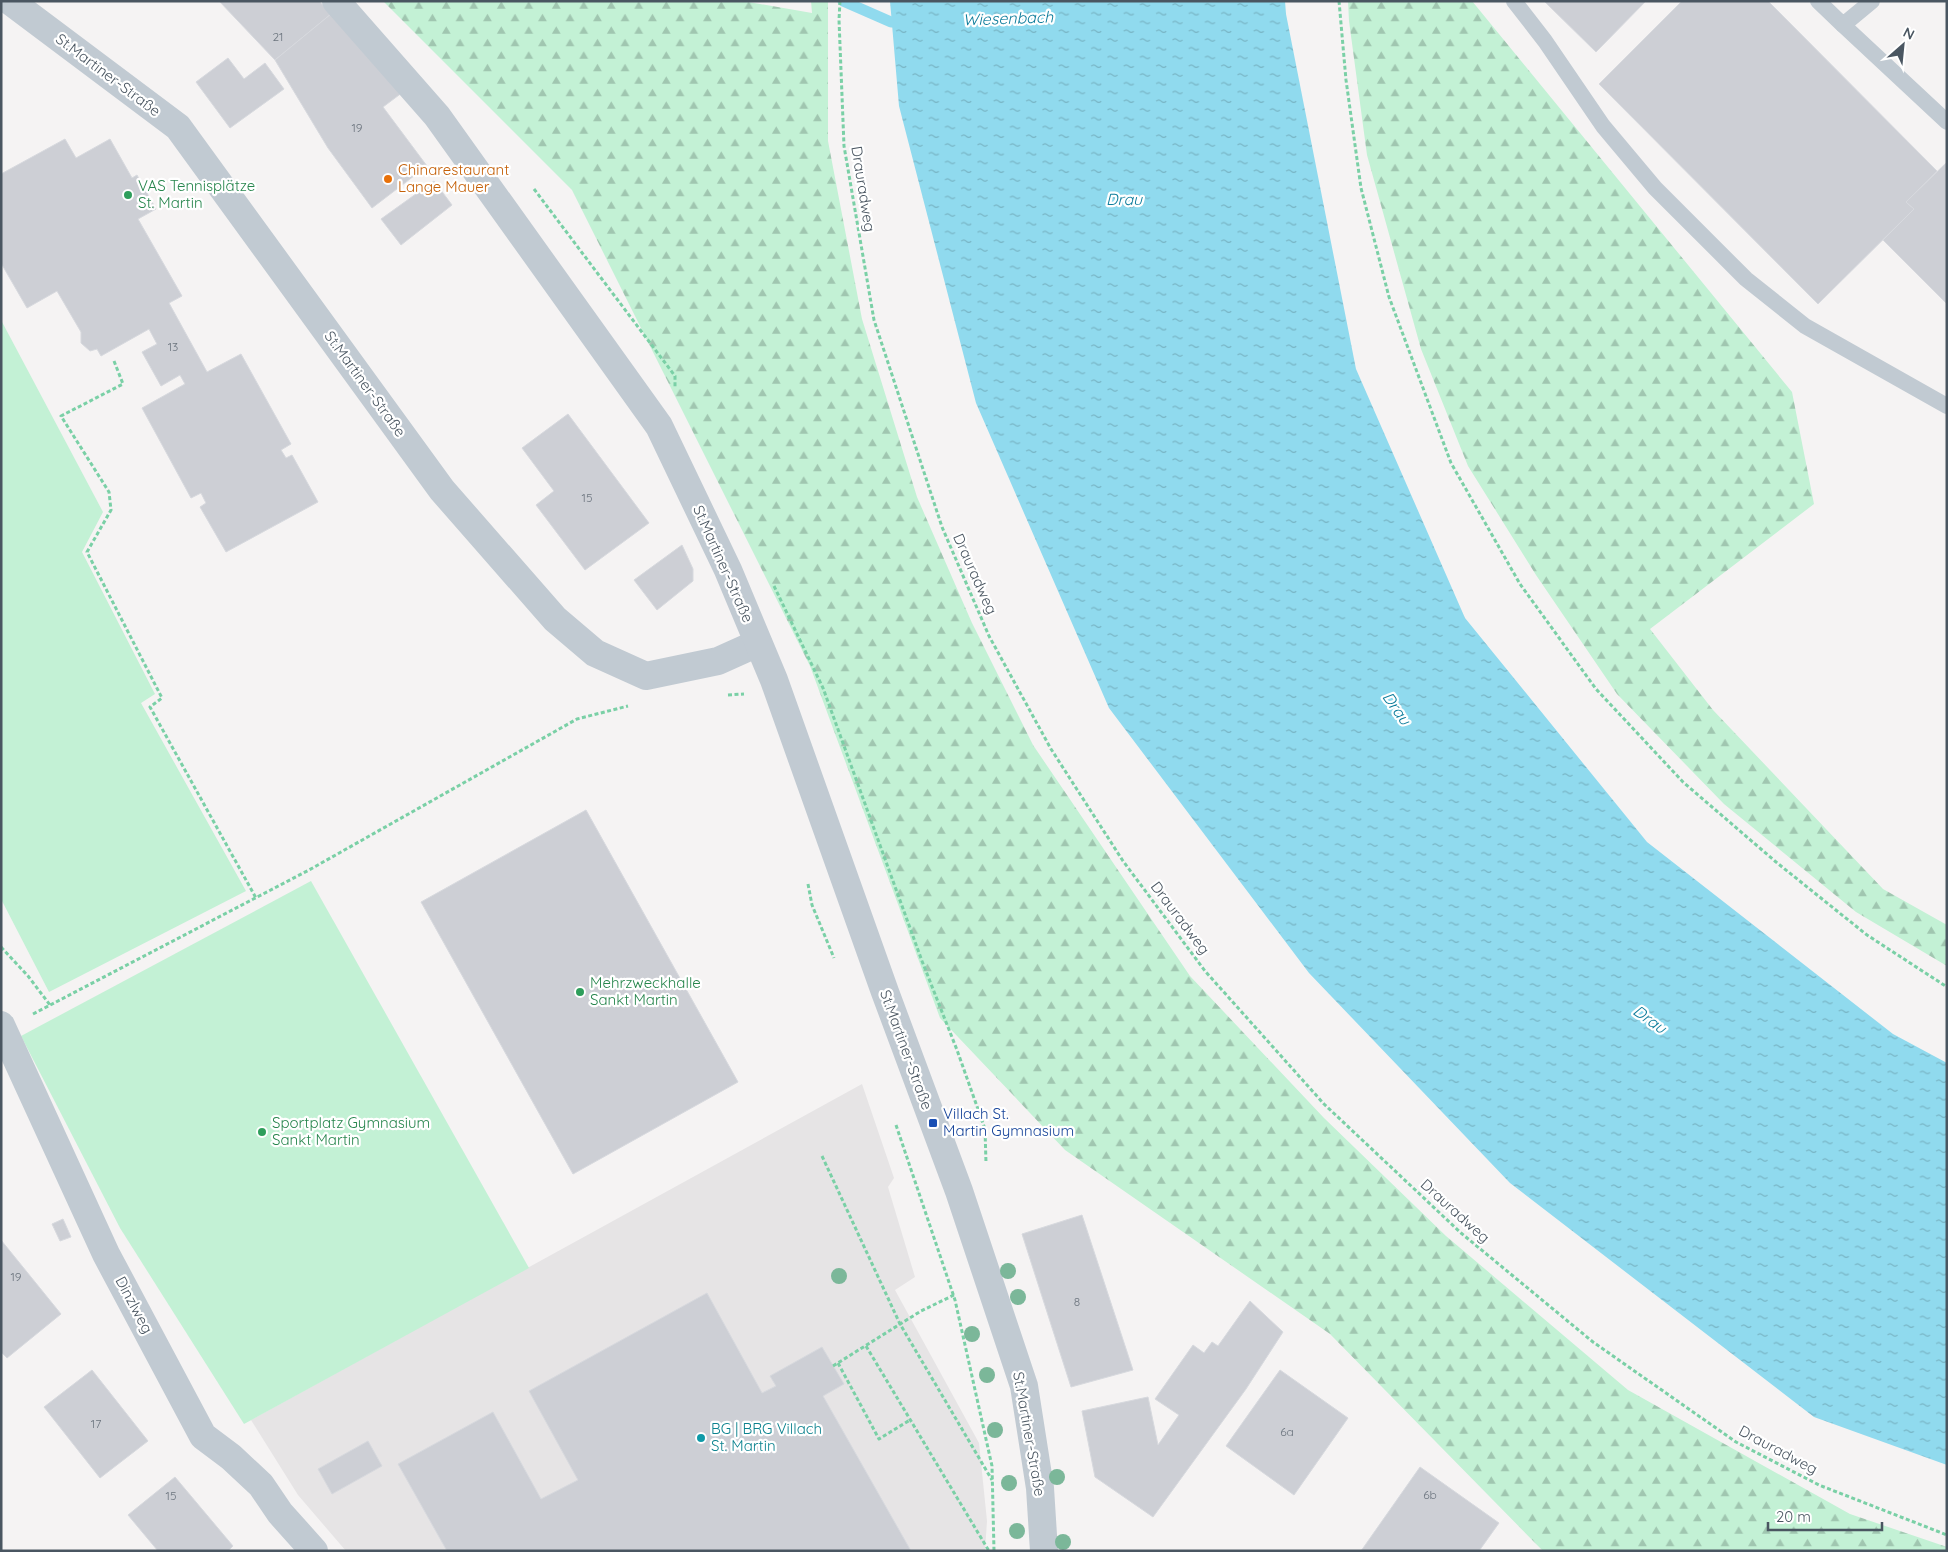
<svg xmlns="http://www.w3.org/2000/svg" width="1948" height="1552" font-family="Quicksand,sans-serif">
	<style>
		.education { fill: #e6e4e5 }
		.forest { fill: url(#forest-firs) }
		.park { fill: #c3f1d5 }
		.water { fill: url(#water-ripples) }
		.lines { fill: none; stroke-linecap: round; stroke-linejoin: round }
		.stream { stroke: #90daee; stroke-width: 11 }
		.building { fill: #cdcfd5; stroke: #d7d9de }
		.path { stroke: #7ad0a6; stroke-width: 3; stroke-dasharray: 4 2.5; stroke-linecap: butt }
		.lane { stroke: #c1cad2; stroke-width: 16 }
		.street { stroke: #c1cad2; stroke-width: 28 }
		.tree { fill: #7bb799 }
		.food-dot { fill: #e8710a; stroke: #fff; stroke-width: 2 }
		.leisure-dot { fill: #2e9e5b; stroke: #fff; stroke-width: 2 }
		.transit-dot { fill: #1a4fb4; stroke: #fff; stroke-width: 2 }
		.culture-dot { fill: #0f9aa8; stroke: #fff; stroke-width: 2 }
		.labels { text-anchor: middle; stroke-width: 4.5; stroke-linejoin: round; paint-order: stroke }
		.number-label { font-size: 12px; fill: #6b747e }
		.street-label { font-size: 15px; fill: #4a5661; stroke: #fff }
		.food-label { font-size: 15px; fill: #c56008; stroke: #fff; text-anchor: start }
		.leisure-label { font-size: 15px; fill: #27864d; stroke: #fff; text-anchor: start }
		.transit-label { font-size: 15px; fill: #164399; stroke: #fff; text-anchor: start }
		.culture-label { font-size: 15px; fill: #0d838f; stroke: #fff; text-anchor: start }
		.water-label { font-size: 16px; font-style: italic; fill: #0c7c9b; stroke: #fff }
	</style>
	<defs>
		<pattern id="forest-firs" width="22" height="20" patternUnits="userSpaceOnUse" patternTransform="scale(1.25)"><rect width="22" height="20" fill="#c3f1d5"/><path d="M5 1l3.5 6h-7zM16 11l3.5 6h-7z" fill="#a0c6b0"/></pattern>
		<pattern id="water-ripples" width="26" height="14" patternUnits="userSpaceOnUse" patternTransform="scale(1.25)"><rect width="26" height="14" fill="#90daee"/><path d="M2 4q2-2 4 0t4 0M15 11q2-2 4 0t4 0" fill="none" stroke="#78b4c4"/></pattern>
	</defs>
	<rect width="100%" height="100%" fill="#f5f3f3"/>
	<path class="education" d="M862 1084 894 1178 888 1187 915 1277 895 1290 979 1443 987 1521 985 1551H346L298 1495 251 1420Z"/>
	<g class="forest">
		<path d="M383 1H743L812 13 811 1H828V141L862 319 917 497 972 623 1033 745 1190 976 1324 1118 1446 1236 1628 1390 1850 1514 1947 1547V1551H1543L1330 1334 1065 1150 940 1018 810 666 572 190Z"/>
		<path d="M1348 1H1472L1792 392 1814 504 1650 629 1713 710 1883 889 1947 925V966L1856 912 1724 804 1617 694 1536 575 1468 466 1421 349 1367 155 1349 21Z"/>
	</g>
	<g class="park">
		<path d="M1 320 103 512 82 552 155 694 141 703 246 891 49 992 1 899Z"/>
		<path d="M311 881 529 1268 244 1424 120 1228 21 1036Z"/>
	</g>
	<path class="water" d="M890 1H1285L1286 14 1356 369 1465 618 1647 842 1893 1034 1947 1063V1465L1814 1417 1510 1183 1309 973 1109 708 976 403 899 106Z"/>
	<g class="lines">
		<path class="stream" d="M843 1 891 22H905"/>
	</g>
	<g class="building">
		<path d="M219 1H319L331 14 275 60Z"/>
		<path d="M1544 1H1646L1596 52Z"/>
		<path d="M1682 1H1768L1937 171 1906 202 1914 209 1818 304 1599 84Z"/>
		<path d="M331 14 403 92 383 107 427 166 372 208 328 148 275 60Z"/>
		<path d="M228 58 244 79 265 63 284 89 230 128 196 82Z"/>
		<path d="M65 139 76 158 110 139 132 178 137 175 156 209 138 219 182 296 169 303 207 372 241 354 291 444 281 450 286 458 292 455 318 502 226 552 200 507 206 503 201 493 191 498 142 408 185 384 180 375 161 386 142 352 157 344 149 329 101 356 97 349 90 351 81 343V332L57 291 27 308 1 263V174Z"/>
		<path d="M1947 162V304L1883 240 1914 209 1906 202Z"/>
		<path d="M434 181 452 205 401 245 381 219Z"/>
		<path d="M568 414 649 523 585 570 536 505 554 491 522 448Z"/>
		<path d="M682 545 693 569V581L657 610 634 580Z"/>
		<path d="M586 810 738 1082 573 1174 421 902Z"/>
		<path d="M1082 1215 1133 1370 1071 1387 1022 1234Z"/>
		<path d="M63 1219 71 1237 60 1241 52 1224Z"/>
		<path d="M1 1240 61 1314 7 1358 1 1352Z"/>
		<path d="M707 1293 762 1393 776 1386 770 1376 822 1347 844 1384 823 1396 911 1551H447L398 1464 493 1412 541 1499 578 1480 529 1391Z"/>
		<path d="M1250 1301 1283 1332 1246 1389 1153 1517 1095 1477 1082 1411 1148 1397 1158 1445 1179 1415 1155 1399 1193 1345 1204 1353 1212 1342 1218 1346Z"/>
		<path d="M92 1370 148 1441 100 1478 44 1407Z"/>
		<path d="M1280 1370 1348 1418 1294 1495 1226 1446Z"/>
		<path d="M368 1441 382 1466 332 1494 318 1469Z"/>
		<path d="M1420 1467 1499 1523 1479 1551H1361Z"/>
		<path d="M175 1477 233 1546 228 1551H158L128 1515Z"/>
	</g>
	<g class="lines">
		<g class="path">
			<path d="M840 1 839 20 844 146 874 320 942 527 989 636 1051 749 1123 861 1205 971 1324 1104 1461 1233 1593 1342 1736 1442 1819 1485 1947 1535"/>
			<path d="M1339 1 1346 80 1361 188 1389 297 1451 463 1520 584 1596 689 1683 782 1776 862 1867 935 1947 987"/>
			<path d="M534 189 675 376V388"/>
			<path d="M114 361 123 384 61 416 109 492 111 510 87 552 162 698 150 707 256 898"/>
			<path d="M774 586 823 688 922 961 957 1050 985 1129 986 1163"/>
			<path d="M728 695 744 694"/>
			<path d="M808 884 812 905 834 958"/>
			<path d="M1 947 28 976 50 1005"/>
			<path d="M33 1014 309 870 577 719 628 706"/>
			<path d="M896 1125 955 1300 992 1466 994 1551"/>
			<path d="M822 1156 900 1324 992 1480"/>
			<path d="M866 1346 989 1551"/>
			<path d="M838 1363 879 1439 910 1420"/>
			<path d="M833 1366 921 1311 954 1295"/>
		</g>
		<g class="lane">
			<path d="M1514 1 1545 41 1603 126 1655 188 1746 279 1805 326 1947 406"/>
			<path d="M1818 1 1843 25 1872 1"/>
			<path d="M1843 25 1947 122"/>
		</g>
		<g class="street">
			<path d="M10 1 178 127 442 490 555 619 595 653 646 676 718 661 758 643"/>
			<path d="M336 1 437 116 659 426 728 570 774 680 885 992 959 1191 1024 1386 1040 1488 1044 1551"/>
			<path d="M1 1025 106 1254 203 1436 231 1457 261 1485 280 1513 314 1551"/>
		</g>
	</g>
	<g class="tree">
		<circle cx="1008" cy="1271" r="8"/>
		<circle cx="839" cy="1276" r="8"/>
		<circle cx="1018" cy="1297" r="8"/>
		<circle cx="972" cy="1334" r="8"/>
		<circle cx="987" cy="1375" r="8"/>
		<circle cx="995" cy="1430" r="8"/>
		<circle cx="1057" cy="1477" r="8"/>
		<circle cx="1009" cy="1483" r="8"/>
		<circle cx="1017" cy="1531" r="8"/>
		<circle cx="1063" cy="1542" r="8"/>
	</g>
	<circle class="food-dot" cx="388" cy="179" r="5"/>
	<g class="leisure-dot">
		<circle cx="128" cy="195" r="5"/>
		<circle cx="580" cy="992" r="5"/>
		<circle cx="262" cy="1132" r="5"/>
	</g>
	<rect class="transit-dot" x="928" y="1118" width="10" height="10" rx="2.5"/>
	<circle class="culture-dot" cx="701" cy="1438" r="5"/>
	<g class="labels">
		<g class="number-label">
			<text x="278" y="41">21</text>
			<text x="357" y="132">19</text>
			<text x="173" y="351">13</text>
			<text x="587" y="502">15</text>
			<text x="16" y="1281">19</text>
			<text x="1077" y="1306">8</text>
			<text x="96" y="1428">17</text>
			<text x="1287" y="1436">6a</text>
			<text x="1430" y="1499">6b</text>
			<text x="171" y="1500">15</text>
		</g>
		<g class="street-label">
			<text transform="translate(108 75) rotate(37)" y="5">St.Martiner-Straße</text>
			<text transform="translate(863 189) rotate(81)" y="5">Drauradweg</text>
			<text transform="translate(365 384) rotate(54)" y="5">St.Martiner-Straße</text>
			<text transform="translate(723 564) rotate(66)" y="5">St.Martiner-Straße</text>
			<text transform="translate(975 574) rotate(66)" y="5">Drauradweg</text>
			<text transform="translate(1180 918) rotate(53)" y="5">Drauradweg</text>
			<text transform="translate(906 1050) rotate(70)" y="5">St.Martiner-Straße</text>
			<text transform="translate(1455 1211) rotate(42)" y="5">Drauradweg</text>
			<text transform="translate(134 1305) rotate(62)" y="5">Dinzlweg</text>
			<text transform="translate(1029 1434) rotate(80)" y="5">St.Martiner-Straße</text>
			<text transform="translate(1778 1450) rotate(28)" y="5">Drauradweg</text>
		</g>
		<g class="food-label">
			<text x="398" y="175">Chinarestaurant<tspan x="398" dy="17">Lange Mauer</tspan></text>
		</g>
		<g class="leisure-label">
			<text x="138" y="191">VAS Tennisplätze<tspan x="138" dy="17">St. Martin</tspan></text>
			<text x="590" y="988">Mehrzweckhalle<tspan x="590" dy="17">Sankt Martin</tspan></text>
			<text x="272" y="1128">Sportplatz Gymnasium<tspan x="272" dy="17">Sankt Martin</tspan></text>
		</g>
		<g class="transit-label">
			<text x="943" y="1119">Villach St.<tspan x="943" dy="17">Martin Gymnasium</tspan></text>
		</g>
		<g class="culture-label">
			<text x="711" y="1434">BG | BRG Villach<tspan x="711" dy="17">St. Martin</tspan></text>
		</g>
		<g class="water-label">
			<text transform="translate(1008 18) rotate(-2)" y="6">Wiesenbach</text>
			<text x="1124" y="205">Drau</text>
			<text transform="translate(1397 708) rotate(55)" y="6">Drau</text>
			<text transform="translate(1650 1019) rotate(36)" y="6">Drau</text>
		</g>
	</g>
	<rect width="1948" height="1552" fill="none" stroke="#4a5661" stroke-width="5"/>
	<g transform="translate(1903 45) rotate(27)" stroke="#ffffff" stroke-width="4" paint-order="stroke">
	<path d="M0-4L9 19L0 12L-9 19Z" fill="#4a5661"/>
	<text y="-8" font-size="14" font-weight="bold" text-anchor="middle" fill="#4a5661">N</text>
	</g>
	<path d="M1768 1522v8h114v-8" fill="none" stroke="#4a5661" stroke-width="2.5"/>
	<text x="1776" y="1522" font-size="15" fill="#4a5661" stroke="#ffffff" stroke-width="4" paint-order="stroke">20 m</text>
</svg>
